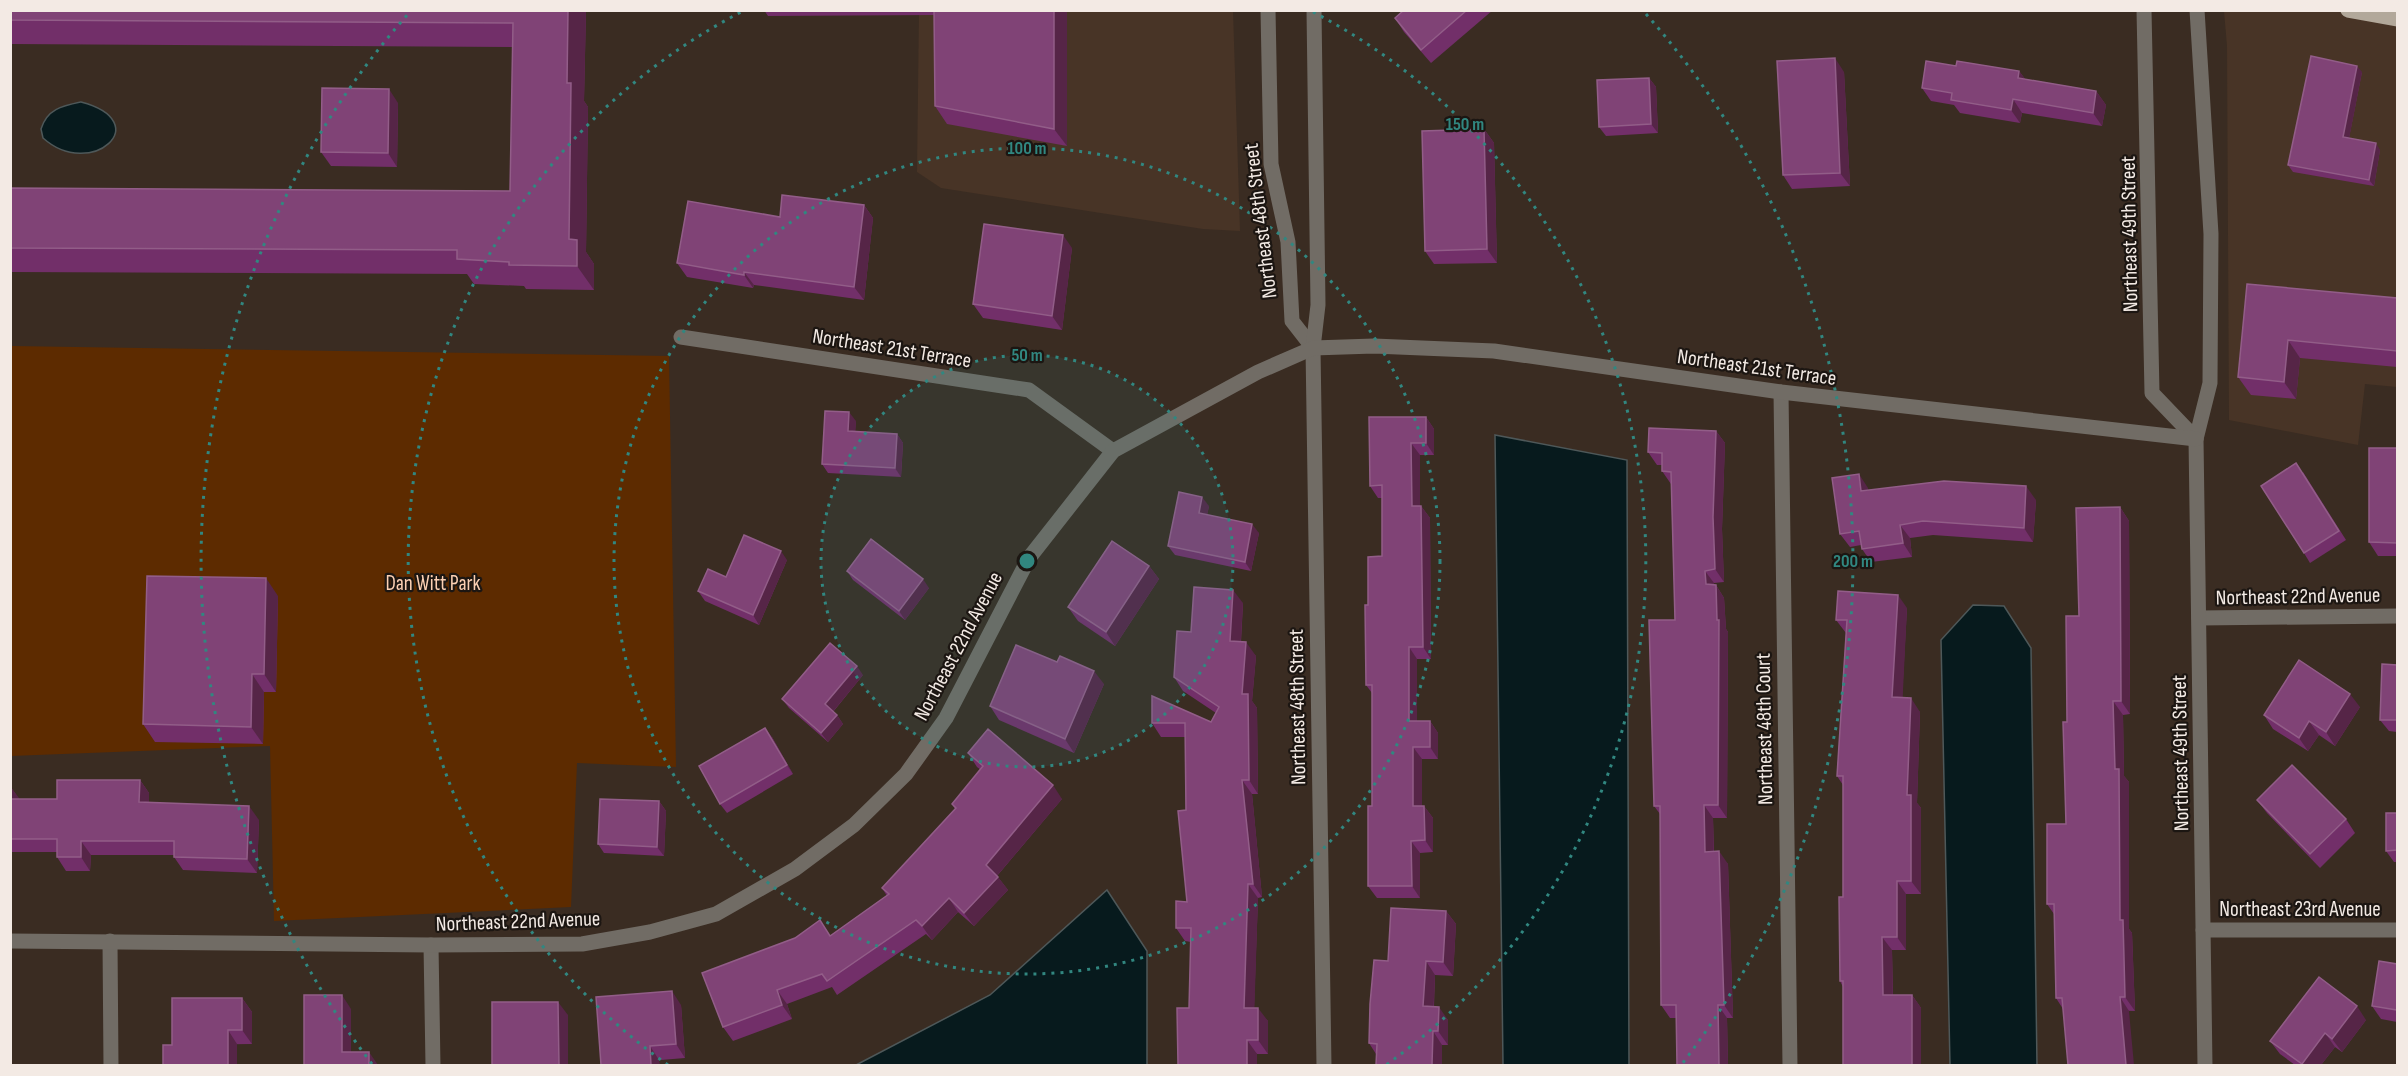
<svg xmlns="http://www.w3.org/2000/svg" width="2408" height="1076" font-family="'Sofia Sans Condensed',sans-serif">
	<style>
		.built { fill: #483426 }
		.green { fill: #5d2b00 }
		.water { fill: #071a1d; stroke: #4e5859; stroke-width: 1.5 }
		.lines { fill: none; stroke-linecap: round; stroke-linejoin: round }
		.minor { stroke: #716c65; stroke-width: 15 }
		.tertiary { stroke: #716c65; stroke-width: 15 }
		.primary { stroke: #b2a89a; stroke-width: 15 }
		.wall { fill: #722f69 }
		.shaded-wall { fill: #562547 }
		.building { fill: #804376; stroke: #925d88; stroke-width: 1.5 }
		.ring { fill: none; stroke: #318780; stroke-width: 3; stroke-dasharray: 3 6 }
		.labels { text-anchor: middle; stroke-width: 4.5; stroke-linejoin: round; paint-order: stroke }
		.street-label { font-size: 21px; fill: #f3eae4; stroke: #1c1612 }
		.park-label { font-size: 21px; fill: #fcd0b3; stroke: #1c1612 }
		.centre { fill: #318780; stroke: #1c1612; stroke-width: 3 }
		.ring-label { font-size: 18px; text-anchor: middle; font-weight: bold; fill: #318780; stroke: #1c1612; stroke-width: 4.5; stroke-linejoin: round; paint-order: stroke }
	</style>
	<rect width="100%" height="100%" fill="#3a2c22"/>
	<g class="built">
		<path d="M919 11H1233L1240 231 1203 229 941 188 917 172Z"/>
		<path d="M2224 11H2397V387L2365 384 2358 445 2229 420 2227 46Z"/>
	</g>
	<path class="green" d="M11 346 669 356 676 767 577 763 571 907 274 921 270 746 11 756Z"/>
	<g class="water">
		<path d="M81 102C157 122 91 181 43 138L41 129C47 109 62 106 81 102Z"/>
		<path d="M1495 435 1627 460 1629 1065H1503Z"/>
		<path d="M1973 605 2004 606 2031 648 2037 1065H1950L1941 640Z"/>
		<path d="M1107 890 1147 951V1065H856L990 995Z"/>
	</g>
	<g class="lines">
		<g class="minor">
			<path d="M1268 10 1271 164 1288 242 1292 321 1313 348"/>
			<path d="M1314 10 1318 305 1313 348 1324 1066"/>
			<path d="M681 337 1029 390 1113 451"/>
			<path d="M1781 392 1790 1066"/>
			<path d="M2199 618 2398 616"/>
			<path d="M2203 930H2398"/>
			<path d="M110 941 111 1066"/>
			<path d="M431 945 433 1066"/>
		</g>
		<g class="tertiary">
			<path d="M2144 10 2152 393 2196 439"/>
			<path d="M2197 10 2211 234 2210 383 2196 439 2205 1066"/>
			<path d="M10 941 431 945 582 944 650 932 716 914 795 869 854 825 906 774 946 718 1029 558 1113 451 1258 372 1313 348 1374 346 1494 351 1781 392 2196 439"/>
		</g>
		<path class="primary" d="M2348 10 2398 19"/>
	</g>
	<g class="wall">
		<path d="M10 10H586L584 101 588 107 586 252 594 264V290L526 289 524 286 474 284 467 274 10 272V188L510 191 513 47 10 44Z"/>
		<path d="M764 10H1067V146L947 124 935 106 934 15 768 16Z"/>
		<path d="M1404 10H1493L1431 63 1404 32 1395 18Z"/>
		<path d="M1956 66 2019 71 2025 79 2096 91 2106 105 2102 126 2022 113 2020 123 1960 113 1954 105 1931 101 1922 88Z"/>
		<path d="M1844 72 1850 186 1792 189 1783 175Z"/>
		<path d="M2362 72 2349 138 2380 150 2374 186 2293 172 2288 165Z"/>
		<path d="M1649 78 1656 87 1658 133 1606 136 1599 127Z"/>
		<path d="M398 103 397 167 331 166 321 152Z"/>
		<path d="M1484 129 1494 143 1497 263 1434 264 1425 251Z"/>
		<path d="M864 205 873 218 864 300 754 285 753 288 687 277 677 263 780 217Z"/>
		<path d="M1072 248 1062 330 983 318 973 304Z"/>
		<path d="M2247 284 2397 298V367L2300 358 2296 399 2251 395 2238 377Z"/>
		<path d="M1426 417 1434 429V455H1420V506H1421L1430 518 1431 659H1417V721H1430L1438 733V759H1422V806H1424L1433 818V852L1420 853V898H1377L1368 886 1372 806V693L1366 685 1368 605 1382 556V498H1378L1370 486Z"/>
		<path d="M856 421 855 431 897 434 903 443 901 477 828 473 822 464Z"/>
		<path d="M1716 431 1725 443 1722 529 1724 582 1714 583V585H1716L1724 598 1726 629 1728 632 1727 818H1713L1714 851 1728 864 1733 1018H1727L1728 1065H1677L1676 1018H1670L1661 1005 1660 814 1654 806 1675 620 1671 484 1662 471V465H1657L1648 452Z"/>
		<path d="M2397 448V556H2378L2369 542Z"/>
		<path d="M2303 472 2346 540 2310 563 2304 553Z"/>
		<path d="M1868 488V490L2036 500 2033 542 1933 535 1910 538 1912 557 1871 562 1862 549 1861 545 1850 547 1840 534Z"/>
		<path d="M1209 506 1207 515 1259 533 1251 571 1175 555 1168 546Z"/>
		<path d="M2120 507 2129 521 2130 714 2123 715 2124 776 2129 782V929L2132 933 2135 1011 2063 1009 2056 998 2054 914 2047 904 2066 824 2079 616Z"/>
		<path d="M787 560 759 625 705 601 698 591 726 577Z"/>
		<path d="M1149 566 1159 579 1115 646 1078 621 1068 607Z"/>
		<path d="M847 571 929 588 905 620 853 580Z"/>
		<path d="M278 596 276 692H264L263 744 155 742 143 724Z"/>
		<path d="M1243 603 1241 642 1256 656 1252 701 1257 708 1258 794H1252L1262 897 1258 898 1254 1008 1268 1021V1054H1257L1189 1008 1191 942 1185 941 1176 928 1187 902 1185 737H1161L1152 723 1211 722 1216 713 1183 691 1174 677 1191 632Z"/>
		<path d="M1907 608 1902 698 1920 712 1917 803 1921 808V894H1906V950H1892L1893 995H1912L1921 1008V1065H1843V987L1840 981 1843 897V785L1837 776 1846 633 1836 620Z"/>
		<path d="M2397 665V732L2389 731 2380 720Z"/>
		<path d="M863 675 833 712 837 715 843 724 828 742 789 708 782 699Z"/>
		<path d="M1104 684 1074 753 999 720 990 706Z"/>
		<path d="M2360 707 2335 746 2319 735 2308 751 2273 729 2264 715Z"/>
		<path d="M772 737 793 774 727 813 720 804Z"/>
		<path d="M968 753 1062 799 997 876 1008 890 974 926 958 912 932 940 926 934 837 995 832 987 787 1004 792 1019 733 1041 723 1027 830 936 887 896 882 888 955 809 952 804 981 770 977 767Z"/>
		<path d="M140 780 149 793V803L259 820 257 873 183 870 174 857V855H91L90 871H66L57 857V852H10V786L19 799H57Z"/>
		<path d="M2257 800 2346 819 2355 833 2320 868 2267 813Z"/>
		<path d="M659 801 666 811 664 856 604 853 598 844Z"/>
		<path d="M2397 813V862H2394L2386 851Z"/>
		<path d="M1446 911 1456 924 1453 976 1435 975 1434 1006 1448 1020V1045H1442L1376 1054 1369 1043 1388 961Z"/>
		<path d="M2397 964V1022L2381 1019 2372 1006Z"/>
		<path d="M242 998 252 1012V1044L172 1045Z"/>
		<path d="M681 1005 685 1058 601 1065Z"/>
		<path d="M2366 1020 2342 1052 2335 1047 2321 1065H2295L2280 1054 2270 1041Z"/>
	</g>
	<g class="shaded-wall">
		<path d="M568 10H586L584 101 588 107 586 252 594 264V290L577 266 569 239 567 83Z"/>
		<path d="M1054 10H1067V146L1054 129Z"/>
		<path d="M1835 58 1844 72 1850 186 1840 173Z"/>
		<path d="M2357 66 2362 72 2348 144 2343 137Z"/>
		<path d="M2019 71 2029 84 2018 78Z"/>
		<path d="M1649 78 1656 87 1658 133 1651 124Z"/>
		<path d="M389 89 398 103 397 167 388 153Z"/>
		<path d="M2096 91 2106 105 2102 126 2093 113Z"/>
		<path d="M2013 99 2022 113 2020 123 2011 110Z"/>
		<path d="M1484 129 1494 143 1497 263 1487 249Z"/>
		<path d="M2376 143 2380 150 2374 186 2369 180Z"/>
		<path d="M864 205 873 218 864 300 854 287Z"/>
		<path d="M1063 235 1072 248 1062 330 1052 316Z"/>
		<path d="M744 272 754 285 753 288 744 275Z"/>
		<path d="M2288 340 2300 358 2296 399 2284 382Z"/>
		<path d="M849 412 856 421 855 440 848 431Z"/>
		<path d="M1426 417 1434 429V455L1426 443Z"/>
		<path d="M1716 431 1725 443 1722 529 1724 582 1715 569 1713 517Z"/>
		<path d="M897 434 903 443 901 477 895 468Z"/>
		<path d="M1411 443 1420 455V518L1412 506Z"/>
		<path d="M1859 474 1868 488 1870 505 1861 491Z"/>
		<path d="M2026 486 2036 500 2033 542 2024 528Z"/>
		<path d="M1202 497 1209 506 1206 522 1199 513Z"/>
		<path d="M1421 506 1430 518 1431 659 1423 647Z"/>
		<path d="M2120 507 2129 521 2130 714 2121 701Z"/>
		<path d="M1252 524 1259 533 1251 571 1245 562Z"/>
		<path d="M1900 525 1910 538 1912 557 1903 543Z"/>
		<path d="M781 551 787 560 759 625 753 615Z"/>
		<path d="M1149 566 1159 579 1115 646 1106 632Z"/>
		<path d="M1705 571 1714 583 1715 597 1706 584Z"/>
		<path d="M266 578 278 596 276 692 264 674Z"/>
		<path d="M923 579 929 588 905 620 899 611Z"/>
		<path d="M1716 585 1724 598 1726 629 1728 632 1727 818 1718 805Z"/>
		<path d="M1233 590 1243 603 1240 654 1230 641Z"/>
		<path d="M1898 595 1907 608 1902 711 1892 697Z"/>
		<path d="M1246 642 1256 656 1252 701 1257 708 1258 794 1249 780 1242 694Z"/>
		<path d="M1409 647 1417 659V733L1409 721Z"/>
		<path d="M857 666 863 675 831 714 825 704Z"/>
		<path d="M1094 671 1104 684 1074 753 1065 739Z"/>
		<path d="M252 674 264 692 263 744 251 727Z"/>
		<path d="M2350 694 2360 707 2335 746 2326 732Z"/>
		<path d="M1911 698 1920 712 1917 803 1921 808V894L1911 881 1907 795Z"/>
		<path d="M2113 701 2123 715 2124 776 2129 782V929L2132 933 2135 1011 2125 997 2120 920Z"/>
		<path d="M837 715 843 724 828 742 821 733Z"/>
		<path d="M1430 721 1438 733V759L1430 747Z"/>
		<path d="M2309 721 2319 735 2308 751 2299 738Z"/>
		<path d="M765 728 772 737 793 774 787 765Z"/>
		<path d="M1413 747 1422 759V818L1413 806Z"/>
		<path d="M140 780 149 793V816L139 802Z"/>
		<path d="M1242 780 1252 794 1262 897 1253 884Z"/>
		<path d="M1053 785 1062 799 995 878 986 865Z"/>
		<path d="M10 786 19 798V812L10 801Z"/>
		<path d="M659 801 666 811 664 856 657 847Z"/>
		<path d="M1704 805 1713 818 1714 864 1705 852Z"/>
		<path d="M249 806 259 820 257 873 247 859Z"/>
		<path d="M1424 806 1433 818V852L1425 840Z"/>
		<path d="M81 841 91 855 90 871 81 857Z"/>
		<path d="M1411 841 1420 853V898L1412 886Z"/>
		<path d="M1719 851 1728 864 1733 1018 1724 1005Z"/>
		<path d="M998 877 1008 890 974 926 964 913Z"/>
		<path d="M1897 881 1906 894V950L1897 937Z"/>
		<path d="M1248 884 1258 898 1254 1021 1244 1008Z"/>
		<path d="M949 898 958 912 932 940 922 926Z"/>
		<path d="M1446 911 1456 924 1453 976 1443 962Z"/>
		<path d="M1882 937 1892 950 1893 1008 1883 995Z"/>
		<path d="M1426 961 1435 975 1433 1019 1423 1006Z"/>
		<path d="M777 990 787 1004 792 1019 782 1005Z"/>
		<path d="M672 991 681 1005 685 1058 676 1044Z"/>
		<path d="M342 995 351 1009V1065L342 1052Z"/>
		<path d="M1912 995 1921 1008V1065H1912Z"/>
		<path d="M2120 997 2129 1011 2134 1065H2126Z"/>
		<path d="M242 998 252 1012V1044L242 1030Z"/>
		<path d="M558 1002 568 1015V1065H559Z"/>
		<path d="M1718 1005 1727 1018 1728 1065H1719Z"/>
		<path d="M2357 1006 2366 1020 2342 1052 2332 1039Z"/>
		<path d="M1439 1007 1448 1020V1045L1438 1031Z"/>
		<path d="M1258 1008 1268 1021V1054L1258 1040Z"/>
		<path d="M228 1030 237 1044V1065H228Z"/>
		<path d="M1433 1031 1442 1045V1065H1432Z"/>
		<path d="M2325 1033 2335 1047 2321 1065H2302V1064Z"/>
		<path d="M1247 1040 1257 1054V1065H1247Z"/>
		<path d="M650 1046 659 1060 660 1065H651Z"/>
		<path d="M369 1052 378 1065H369Z"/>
	</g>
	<g class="building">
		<path d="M10 10H568L567 83H571L569 239 577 240V266L509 265V262L457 259V250L10 248V188L510 191 513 23 10 20Z"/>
		<path d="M934 10H1054V129L935 106Z"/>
		<path d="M1404 10H1467L1421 50 1395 18Z"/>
		<path d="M2311 56 2357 66 2343 137 2376 143 2369 180 2288 165Z"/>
		<path d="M1835 58 1840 173 1783 175 1777 61Z"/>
		<path d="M1926 61 1956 66 1957 61 2019 71 2018 78 2096 91 2093 113 2013 99 2011 110 1951 100 1952 93 1922 88Z"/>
		<path d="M1649 78 1651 124 1599 127 1597 80Z"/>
		<path d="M322 88 389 89 388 153 321 152Z"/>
		<path d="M1484 129 1487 249 1425 251 1422 131Z"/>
		<path d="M782 195 864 205 854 287 744 272V275L677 263 688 201 780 217Z"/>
		<path d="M984 224 1063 235 1052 316 973 304Z"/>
		<path d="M2247 284 2397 298V351L2288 340 2284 382 2238 377Z"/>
		<path d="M825 411 849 412 848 431 897 434 895 468 822 464Z"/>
		<path d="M1369 417H1426V443H1411L1412 506H1421L1423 647H1409V721H1430V747H1413V806H1424L1425 840 1411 841 1412 886H1368V806H1372V685H1366L1365 605H1368V557L1382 556V485L1370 486Z"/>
		<path d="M1649 428 1716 431 1713 517 1715 569 1705 571 1706 584 1716 585 1717 620H1719L1718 805H1704L1705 852 1719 851 1724 1005H1718L1719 1065H1677L1676 1005H1661L1660 806H1654L1649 620H1675L1671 472 1662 471V453L1648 452Z"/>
		<path d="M2369 448H2397V543L2369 542Z"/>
		<path d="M2296 463 2339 531 2304 553 2261 486Z"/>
		<path d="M1859 474 1861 491 1944 481 2026 486 2024 528 1923 521 1900 525 1903 543 1862 549 1859 531 1840 534 1832 478Z"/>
		<path d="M1179 492 1202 497 1199 513 1252 524 1245 562 1168 546Z"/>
		<path d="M2120 507 2121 701H2113L2115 769H2119L2120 920H2123L2125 997H2120L2126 1065H2068L2062 998H2056L2054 904H2047V824H2066L2063 722H2067L2066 616H2079L2076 508Z"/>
		<path d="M744 535 781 551 753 615 698 591 708 569 726 577Z"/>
		<path d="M871 539 923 579 899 611 847 571Z"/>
		<path d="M1112 541 1149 566 1106 632 1068 607Z"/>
		<path d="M147 576 266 578 264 674H252L251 727 143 724Z"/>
		<path d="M1194 587 1233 590 1230 641 1246 642 1242 694H1248L1249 780H1242L1253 884H1248L1244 1008H1258V1040H1247V1065H1178L1177 1008H1189L1191 928H1176V901L1187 902 1178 811 1186 810 1185 723H1152V696L1211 722 1219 707 1174 677 1177 631 1191 632Z"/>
		<path d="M1838 591 1898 595 1892 697 1911 698 1907 795H1911V881H1897V937H1882L1883 995H1912V1065H1843V981H1840L1839 897H1843V776H1837L1847 620H1836Z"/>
		<path d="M830 643 857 666 825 704 837 715 821 733 782 699Z"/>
		<path d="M1016 645 1057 662 1060 656 1094 671 1065 739 990 706Z"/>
		<path d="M2299 660 2350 694 2326 732 2309 721 2299 738 2264 715Z"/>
		<path d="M2382 664 2397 665V720H2380Z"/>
		<path d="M765 728 787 765 720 804 699 766Z"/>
		<path d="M988 729 1053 785 986 865 998 877 964 913 949 898 922 926 916 920 827 981 822 974 777 990 782 1005 723 1027 702 973 795 938 820 920 830 936 889 894 882 888 956 808 952 804 983 766 968 753Z"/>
		<path d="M2292 765 2346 819 2310 854 2257 800Z"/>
		<path d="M57 780H140L139 802 249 806 247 859 174 857V841H81V857H57V839H10V799H57Z"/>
		<path d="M600 799 659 801 657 847 598 844Z"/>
		<path d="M2386 813H2397V850L2386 851Z"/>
		<path d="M1391 908 1446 911 1443 962 1426 961 1423 1006 1439 1007 1438 1031H1433L1432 1065H1376L1377 1044 1369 1043 1370 1004 1374 960 1388 961Z"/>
		<path d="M2379 961 2397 964V1010L2372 1006Z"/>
		<path d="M2319 977 2357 1006 2332 1039 2325 1033 2302 1064 2270 1041Z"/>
		<path d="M672 991 676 1044 650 1046 651 1065H601L596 997Z"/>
		<path d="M304 995H342V1052H369V1065H304Z"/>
		<path d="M172 998H242V1030H228V1065H163V1045H172Z"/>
		<path d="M492 1002H558L559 1065H492Z"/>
	</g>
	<circle cx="1027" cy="561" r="206" fill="#318780" fill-opacity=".12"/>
	<g class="ring">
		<circle cx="1027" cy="561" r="206"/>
		<circle cx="1027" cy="561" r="413"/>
		<path d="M668 1065A619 619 0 0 1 741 12M1313 12A619 619 0 0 1 1386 1065"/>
		<path d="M372 1064A826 826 0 0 1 408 14M1646 14A826 826 0 0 1 1682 1064"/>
	</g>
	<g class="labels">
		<g class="street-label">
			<text transform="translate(1260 221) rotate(-97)" y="7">Northeast 48th Street</text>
			<text transform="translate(2129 234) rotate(-91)" y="7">Northeast 49th Street</text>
			<text transform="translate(892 348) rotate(9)" y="7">Northeast 21st Terrace</text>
			<text transform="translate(1757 367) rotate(8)" y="7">Northeast 21st Terrace</text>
			<text transform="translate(2298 596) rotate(-1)" y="7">Northeast 22nd Avenue</text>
			<text transform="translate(958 646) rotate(-62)" y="7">Northeast 22nd Avenue</text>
			<text transform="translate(1297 707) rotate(-91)" y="7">Northeast 48th Street</text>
			<text transform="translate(1764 729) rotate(-91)" y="7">Northeast 48th Court</text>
			<text transform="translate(2180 753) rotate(-91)" y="7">Northeast 49th Street</text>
			<text x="2300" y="916">Northeast 23rd Avenue</text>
			<text transform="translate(518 921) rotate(-2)" y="7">Northeast 22nd Avenue</text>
		</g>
		<g class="park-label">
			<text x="433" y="590">Dan Witt Park</text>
		</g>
	</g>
	<circle cx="1027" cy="561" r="9" class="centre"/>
	<g class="ring-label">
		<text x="1465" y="130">150 m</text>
		<text x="1027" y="154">100 m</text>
		<text x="1027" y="361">50 m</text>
		<text x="1853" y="567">200 m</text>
	</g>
	<rect width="2408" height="1076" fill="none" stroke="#f3eae4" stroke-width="24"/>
</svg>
